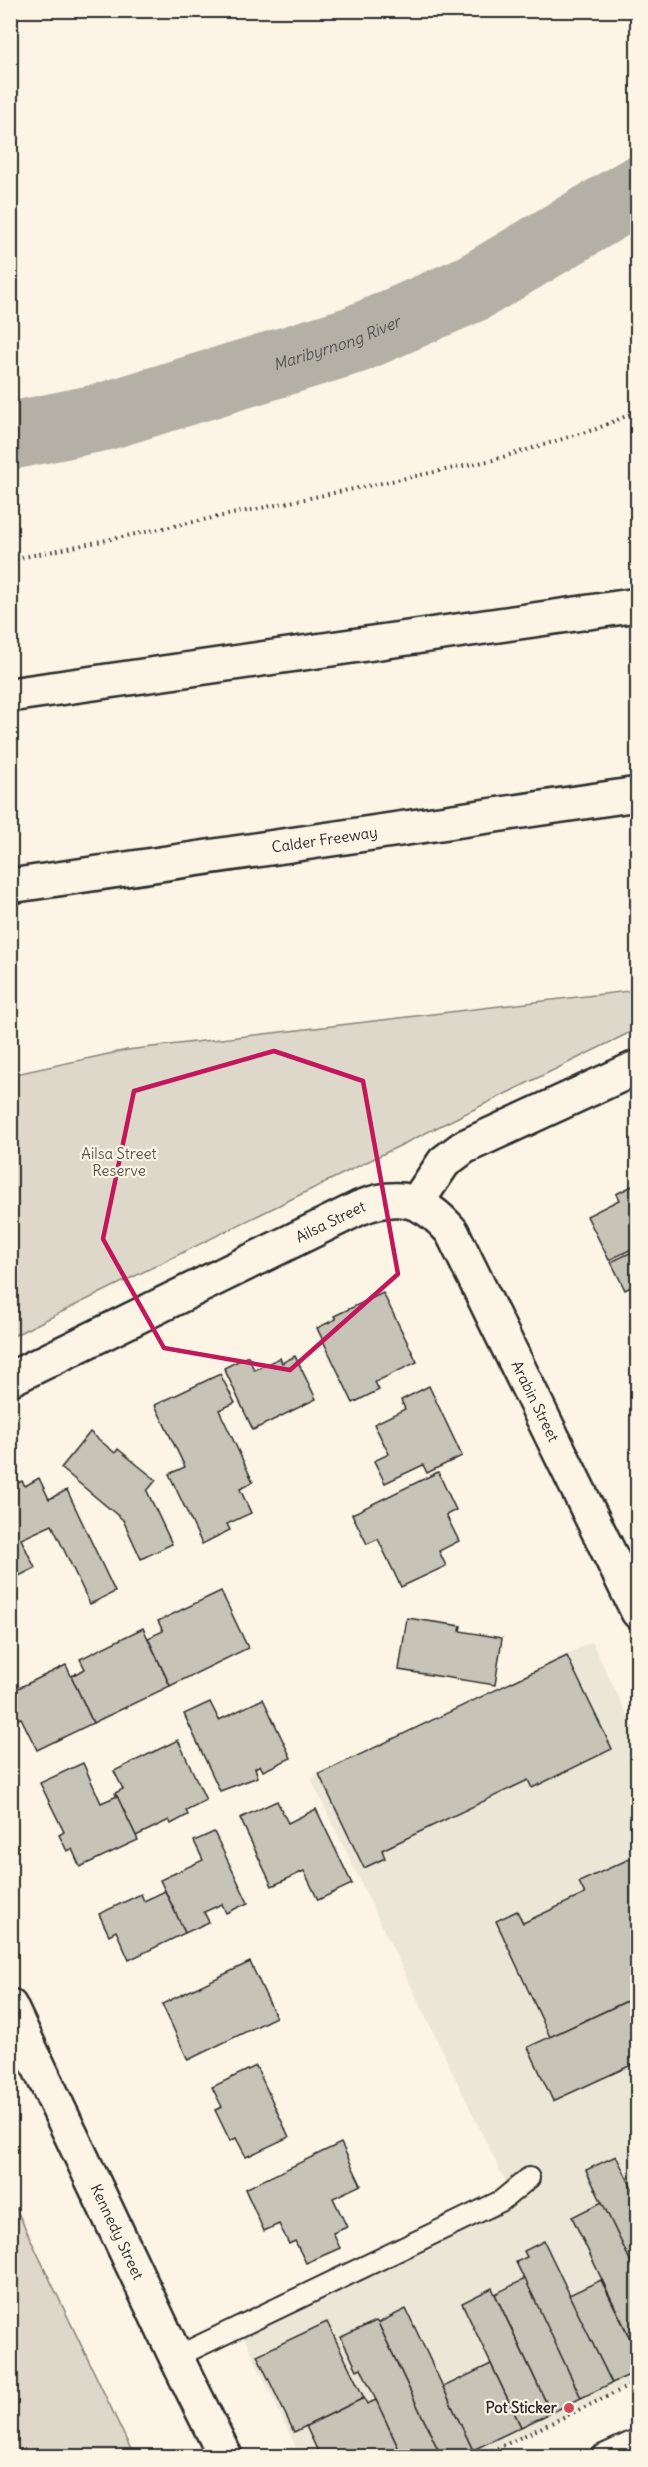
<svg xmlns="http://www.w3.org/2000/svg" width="648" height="2467" font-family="Delius,sans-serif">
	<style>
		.built { fill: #ece6d7 }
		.green { fill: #ded8ca; stroke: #84827a; stroke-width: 1.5 }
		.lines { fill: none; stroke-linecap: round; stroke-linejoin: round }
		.river { stroke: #b4b0a5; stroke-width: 68 }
		.building { fill: #c8c3b7; stroke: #2b2b2b; stroke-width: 1.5 }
		.lane-casing { stroke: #2b2b2b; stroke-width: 24 }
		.street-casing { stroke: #2b2b2b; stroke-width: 38 }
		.highway-casing { stroke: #2b2b2b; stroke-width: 38 }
		.path { stroke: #2b2b2b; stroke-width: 4; stroke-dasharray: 1.5 4.5; stroke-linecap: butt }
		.lane { stroke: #fcf5e5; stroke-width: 20 }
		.street { stroke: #fcf5e5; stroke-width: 33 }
		.highway { stroke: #fcf5e5; stroke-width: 33 }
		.marked { fill: none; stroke: #c2185b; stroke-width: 4.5; stroke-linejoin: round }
		.poi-dot { fill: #d1495b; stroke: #fcf5e5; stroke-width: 2 }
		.labels { text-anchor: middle; stroke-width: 4.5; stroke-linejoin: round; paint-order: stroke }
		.street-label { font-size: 15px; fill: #2b2b2b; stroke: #fcf5e5 }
		.park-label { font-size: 15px; fill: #585653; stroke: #fcf5e5 }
		.poi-label { font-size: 15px; font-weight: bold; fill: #2b2b2b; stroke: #fcf5e5; text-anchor: end }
		.water-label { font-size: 16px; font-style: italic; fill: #545350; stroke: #fcf5e5 }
	</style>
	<rect width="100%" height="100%" fill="#fcf5e5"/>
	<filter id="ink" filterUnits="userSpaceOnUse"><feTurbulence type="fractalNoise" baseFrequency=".0167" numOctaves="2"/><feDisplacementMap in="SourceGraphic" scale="12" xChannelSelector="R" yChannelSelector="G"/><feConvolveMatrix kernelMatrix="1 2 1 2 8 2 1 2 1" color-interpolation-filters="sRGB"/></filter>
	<g filter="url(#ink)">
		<path class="built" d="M592 1642 637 1735V2382L481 2456H300L242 2333 250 2312 507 2185 311 1779Z"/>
		<g class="green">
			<path d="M637 990V1029L11 1337V1075L127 1050Z"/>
			<path d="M11 2198 134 2456H11Z"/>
		</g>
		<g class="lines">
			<path class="river" id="s1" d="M10 436 103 417 354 340 473 288 638 190"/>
		</g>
		<g class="building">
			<path d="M638 1183V1246L609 1260 587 1216 619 1200 616 1194Z"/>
			<path d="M638 1249V1301L631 1287 625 1290 611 1262Z"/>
			<path d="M383 1293 417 1362 375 1382 379 1390 353 1403 317 1328 336 1319 334 1316Z"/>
			<path d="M248 1356 254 1370 280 1358 282 1363 295 1356 316 1399 253 1430 224 1368Z"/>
			<path d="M220 1374 235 1403 219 1410 253 1482 240 1489 251 1513 227 1524 230 1530 202 1544 169 1474 185 1467 155 1405Z"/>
			<path d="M429 1386 462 1456 427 1473 423 1465 385 1483 374 1461 389 1454 374 1424 405 1409 401 1400Z"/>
			<path d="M90 1432 115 1453 118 1449 156 1480 147 1491 172 1544 141 1559 123 1520 61 1468Z"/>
			<path d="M438 1472 456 1510 446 1515 459 1541 439 1551 446 1566 401 1587 378 1539 367 1544 352 1514Z"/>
			<path d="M39 1478 49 1499 67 1490 115 1592 90 1604 52 1525 21 1539 35 1568 11 1580 10 1487 22 1481 25 1486Z"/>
			<path d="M221 1591 248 1648 170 1686 148 1638 163 1631 158 1621Z"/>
			<path d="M407 1618 461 1626 460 1631 502 1638 495 1685 399 1670Z"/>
			<path d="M143 1628 170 1686 93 1723 71 1676 85 1669 80 1659Z"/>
			<path d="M567 1656 612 1749 532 1788 528 1780 382 1850 385 1858 364 1868 319 1774Z"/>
			<path d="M66 1665 93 1723 37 1750 21 1718 15 1720 10 1711V1692Z"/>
			<path d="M263 1699 291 1758 263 1771 260 1765 255 1768 258 1777 220 1791 184 1714 210 1702 219 1720Z"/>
			<path d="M178 1740 206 1800 186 1810 188 1815 171 1824 169 1820 136 1836 115 1793 123 1789 114 1771Z"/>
			<path d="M83 1763 101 1803 117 1796 138 1840 80 1867 72 1849 67 1851 59 1835 64 1832 40 1783Z"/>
			<path d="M277 1801 288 1823 316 1809 352 1884 318 1900 304 1871 272 1886 240 1818Z"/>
			<path d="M214 1832 248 1903 226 1913 222 1904 204 1912 209 1922 185 1933 160 1880 203 1860 194 1841Z"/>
			<path d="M638 1855V1996L550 2037 496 1921 517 1911 523 1923 585 1894 579 1882Z"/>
			<path d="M165 1891 185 1933 129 1960 116 1931 109 1935 99 1914 141 1894 144 1901Z"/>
			<path d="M250 1962 276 2017 188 2060 162 2004Z"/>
			<path d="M638 1996V2062L553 2101 528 2047Z"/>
			<path d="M256 2066 289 2137 246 2157 236 2138 230 2141 215 2110 222 2107 212 2087Z"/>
			<path d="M341 2143 361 2185 333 2198 347 2227 333 2233 340 2248 306 2263 295 2241 289 2244 279 2224 264 2231 245 2189Z"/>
			<path d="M616 2156 638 2200V2277L586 2170Z"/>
			<path d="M602 2202 638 2277V2355L572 2217Z"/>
			<path d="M544 2241 612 2383 581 2398 516 2262 527 2257 524 2251Z"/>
			<path d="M525 2279 581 2398 551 2413 495 2294Z"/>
			<path d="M601 2280 638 2355V2371L612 2383 569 2295Z"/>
			<path d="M492 2288 551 2413 521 2427 462 2303Z"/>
			<path d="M406 2309 473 2450 460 2456H441L378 2323Z"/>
			<path d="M376 2321 378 2323 441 2456H402L361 2368 357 2370 341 2337Z"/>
			<path d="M327 2322 364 2398 294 2432 257 2355Z"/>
			<path d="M491 2364 521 2427 473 2450 443 2387Z"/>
			<path d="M364 2398 367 2404 376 2400 402 2456H320L306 2426Z"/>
		</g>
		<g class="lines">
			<g class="lane-casing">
				<g id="lane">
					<path d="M176 2357 501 2201 529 2178"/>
					<path d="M601 2456 638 2439"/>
				</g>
			</g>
			<g class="street-casing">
				<g id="street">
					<path d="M417 1202 444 1162 464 1147 638 1067"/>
					<path id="s2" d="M10 1379 359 1208C399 1192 424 1199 452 1232L638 1612"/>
					<path id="s3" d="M10 2006 176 2357 225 2456"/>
				</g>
			</g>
			<g class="highway-casing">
				<g id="highway">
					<path d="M10 695 638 605"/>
					<path id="s4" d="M10 886 638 794"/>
				</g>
			</g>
			<g class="path">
				<path d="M10 560 493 460 596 429 638 411"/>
				<path d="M481 2456 638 2382"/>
			</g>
			<use href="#lane" class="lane"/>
			<use href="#street" class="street"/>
			<use href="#highway" class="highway"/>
		</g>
	</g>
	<path class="marked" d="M274 1051 363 1081 398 1274 290 1370 164 1348 103 1239 134 1091Z"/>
	<circle class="poi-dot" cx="569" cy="2408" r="6"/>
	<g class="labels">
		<g class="street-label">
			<text dy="5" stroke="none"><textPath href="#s4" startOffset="318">Calder Freeway</textPath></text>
			<text dy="5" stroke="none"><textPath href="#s2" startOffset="357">Ailsa Street</textPath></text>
			<text dy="5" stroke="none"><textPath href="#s2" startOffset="682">Arabin Street</textPath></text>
			<text dy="5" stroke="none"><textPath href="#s3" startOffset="250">Kennedy Street</textPath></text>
		</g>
		<g class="park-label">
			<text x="119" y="1159">Ailsa Street<tspan x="119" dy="17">Reserve</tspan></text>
		</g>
		<g class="poi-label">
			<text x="557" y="2413">Pot Sticker</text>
		</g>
		<g class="water-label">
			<text dy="6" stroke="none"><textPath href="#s1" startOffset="340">Maribyrnong River</textPath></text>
		</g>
	</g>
	<rect width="648" height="2467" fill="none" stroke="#fcf5e5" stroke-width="36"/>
	<rect x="18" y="18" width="612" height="2431" fill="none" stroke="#2b2b2b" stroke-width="2" filter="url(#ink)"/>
</svg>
